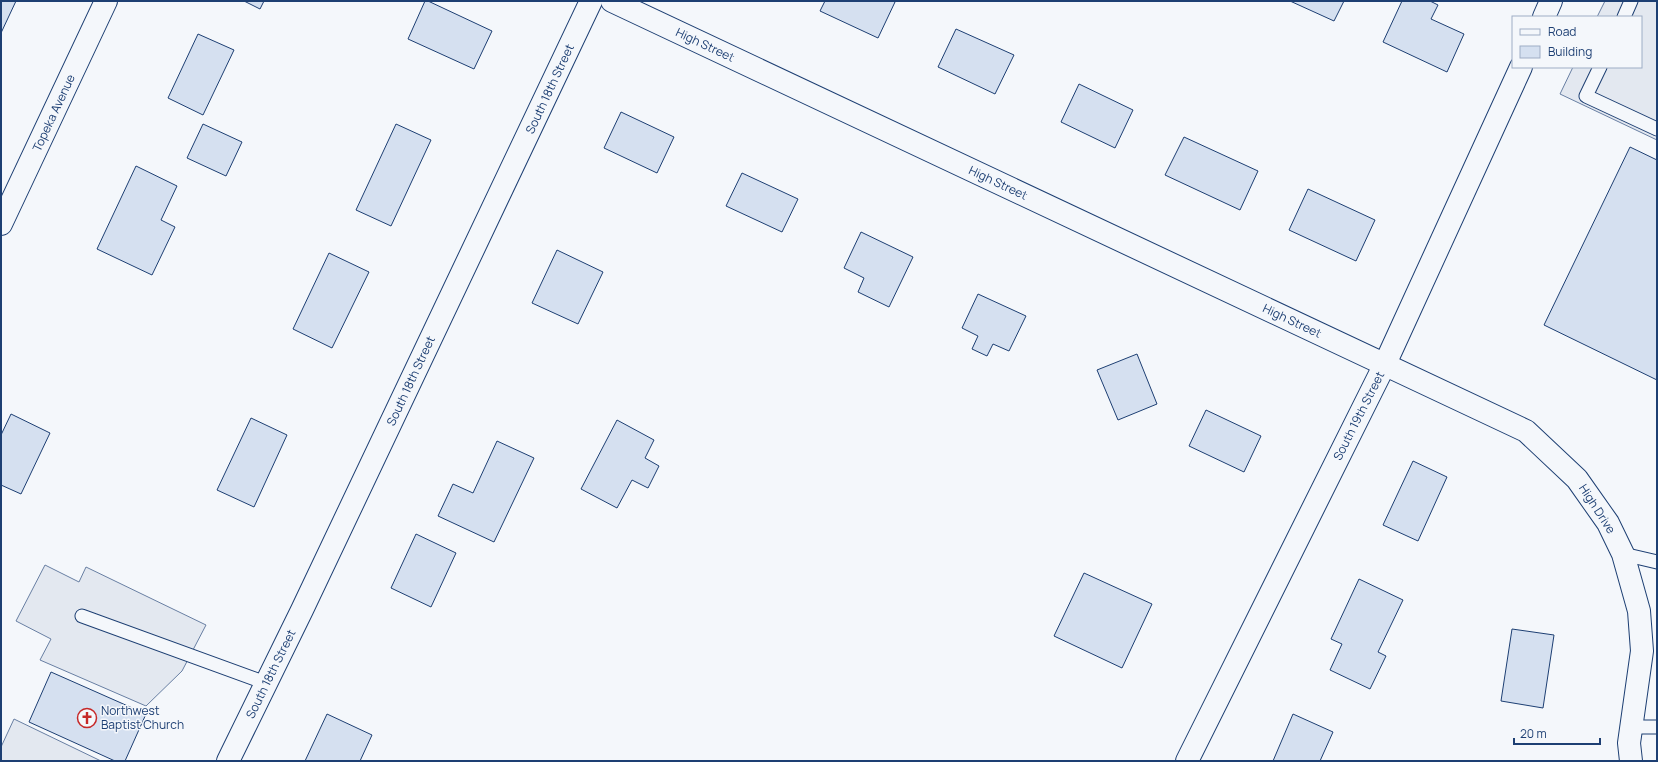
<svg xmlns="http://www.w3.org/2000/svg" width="1658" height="762" font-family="Manrope,sans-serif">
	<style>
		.parking { fill: #e3e8f0; stroke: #687fa3 }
		.building { fill: #d5e0f0; stroke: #1d3f73 }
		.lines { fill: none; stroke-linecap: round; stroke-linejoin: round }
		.service-casing { stroke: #1d3f73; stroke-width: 15 }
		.minor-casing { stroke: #1d3f73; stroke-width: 24 }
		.service { stroke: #f4f7fb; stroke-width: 13 }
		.minor { stroke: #f4f7fb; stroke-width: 22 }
		.labels { text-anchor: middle; stroke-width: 3; stroke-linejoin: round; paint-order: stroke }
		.street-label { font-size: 12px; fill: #1d3f73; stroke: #f4f7fb }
		.poi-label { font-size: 12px; fill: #1d3f73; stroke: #f4f7fb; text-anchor: start }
	</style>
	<rect width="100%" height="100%" fill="#f4f7fb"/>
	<g class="parking">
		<path d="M1605 1H1657V140L1560 94 1573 67H1641V17H1597Z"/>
		<path d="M45 565 79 582 86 567 206 625 182 671 146 706 40 660 51 639 16 621Z"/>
		<path d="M14 719 101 761H1V747Z"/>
	</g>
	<g class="building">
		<path d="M1 1H16L1 33Z"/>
		<path d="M244 1H264L260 9Z"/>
		<path d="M425 1H428L492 31 474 69 408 39Z"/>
		<path d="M825 1H893L895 2 878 38 820 11Z"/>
		<path d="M1290 1H1344L1334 21Z"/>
		<path d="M1402 1H1430L1438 5 1431 19 1464 34 1447 72 1383 42Z"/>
		<path d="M956 29 1014 55 995 94 938 67Z"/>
		<path d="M198 34 234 50 203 115 168 98Z"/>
		<path d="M1079 84 1133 110 1115 148 1061 122Z"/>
		<path d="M621 112 674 137 657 173 604 148Z"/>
		<path d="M203 124 242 142 226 176 187 158Z"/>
		<path d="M396 124 431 140 391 226 356 210Z"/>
		<path d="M1184 137 1258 171 1240 210 1165 175Z"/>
		<path d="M1630 147 1657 160V380L1544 325Z"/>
		<path d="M136 166 177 186 161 220 175 227 152 275 97 249Z"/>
		<path d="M742 173 798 199 782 232 726 206Z"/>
		<path d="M1308 189 1375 220 1356 261 1289 230Z"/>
		<path d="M861 232 913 257 889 307 858 292 864 278 844 268Z"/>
		<path d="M557 250 603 272 578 324 532 303Z"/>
		<path d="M329 253 369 272 332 348 293 329Z"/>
		<path d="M978 294 1026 316 1009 351 993 344 987 356 972 349 978 336 962 328Z"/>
		<path d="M1137 354 1157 404 1118 420 1097 370Z"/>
		<path d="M1206 410 1261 436 1244 472 1189 446Z"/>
		<path d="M11 414 50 433 21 494 1 485V435Z"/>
		<path d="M251 418 287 435 254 507 217 490Z"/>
		<path d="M617 420 654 440 645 458 659 466 648 488 632 480 617 508 581 489Z"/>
		<path d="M497 441 534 458 494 542 438 516 453 484 473 493Z"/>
		<path d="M1413 461 1447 477 1418 541 1383 525Z"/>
		<path d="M416 534 456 553 431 607 391 588Z"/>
		<path d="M1084 573 1152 604 1122 668 1054 636Z"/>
		<path d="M1359 579 1403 600 1378 652 1386 656 1370 689 1330 670 1342 644 1331 639Z"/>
		<path d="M1512 629 1554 635 1543 708 1501 701Z"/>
		<path d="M51 672 146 714 125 761H115L29 722Z"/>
		<path d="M327 714 372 735 360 761H305Z"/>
		<path d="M1293 714 1333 732 1320 761H1273Z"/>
	</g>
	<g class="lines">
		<g class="service-casing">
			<g id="service">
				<path d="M1624 17 1631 1"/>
				<path d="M1600 67 1586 96 1657 129"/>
				<path d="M1623 554 1657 562"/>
				<path d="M82 616 266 683"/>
				<path d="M1631 727H1657"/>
			</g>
		</g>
		<g class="minor-casing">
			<g id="minor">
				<path d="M612 1 1526 431 1577 479 1608 523 1623 554 1639 611 1642 651 1629 743 1631 761"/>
				<path d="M1544 17 1551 1"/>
				<path d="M1 224 106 1"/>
				<path d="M228 761 302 610 591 1"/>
				<path d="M1187 761 1385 364 1521 67"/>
			</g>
		</g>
		<use href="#service" class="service"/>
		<use href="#minor" class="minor"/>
	</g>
	<defs>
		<g id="church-ring" transform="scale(1)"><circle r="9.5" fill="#f4f7fb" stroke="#c62828" stroke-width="1.5"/><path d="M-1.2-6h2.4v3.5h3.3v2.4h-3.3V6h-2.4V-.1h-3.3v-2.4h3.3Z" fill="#c62828"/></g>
	</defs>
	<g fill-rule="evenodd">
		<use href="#church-ring" x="87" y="718"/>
	</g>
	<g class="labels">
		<g class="street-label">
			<text transform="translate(705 45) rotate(25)" y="4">High Street</text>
			<text transform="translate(550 89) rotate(-65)" y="4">South 18th Street</text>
			<text transform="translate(54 113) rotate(-65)" y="4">Topeka Avenue</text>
			<text transform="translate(998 183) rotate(25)" y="4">High Street</text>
			<text transform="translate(1292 321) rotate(25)" y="4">High Street</text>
			<text transform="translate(411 381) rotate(-65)" y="4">South 18th Street</text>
			<text transform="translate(1359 416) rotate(-63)" y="4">South 19th Street</text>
			<text transform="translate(1597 509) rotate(57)" y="4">High Drive</text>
			<text transform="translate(271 674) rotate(-64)" y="4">South 18th Street</text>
		</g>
		<g class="poi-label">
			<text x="101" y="715">Northwest<tspan x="101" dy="14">Baptist Church</tspan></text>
		</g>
	</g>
	<rect width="1658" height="762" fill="none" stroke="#1d3f73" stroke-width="4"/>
	<rect x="1512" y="16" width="130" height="52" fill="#f4f7fb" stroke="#9eadc5"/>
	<rect x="1520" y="29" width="20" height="6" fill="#f4f7fb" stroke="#9eadc5"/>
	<text x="1548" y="36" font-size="12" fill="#1d3f73">Road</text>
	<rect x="1520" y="46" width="20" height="12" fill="#d5e0f0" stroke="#9eadc5"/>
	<text x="1548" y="56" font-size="12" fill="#1d3f73">Building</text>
	<path d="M1514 738v6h86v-6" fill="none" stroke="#1d3f73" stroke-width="2"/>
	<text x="1520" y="738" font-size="12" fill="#1d3f73" stroke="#f4f7fb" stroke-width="3" paint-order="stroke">20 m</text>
</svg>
